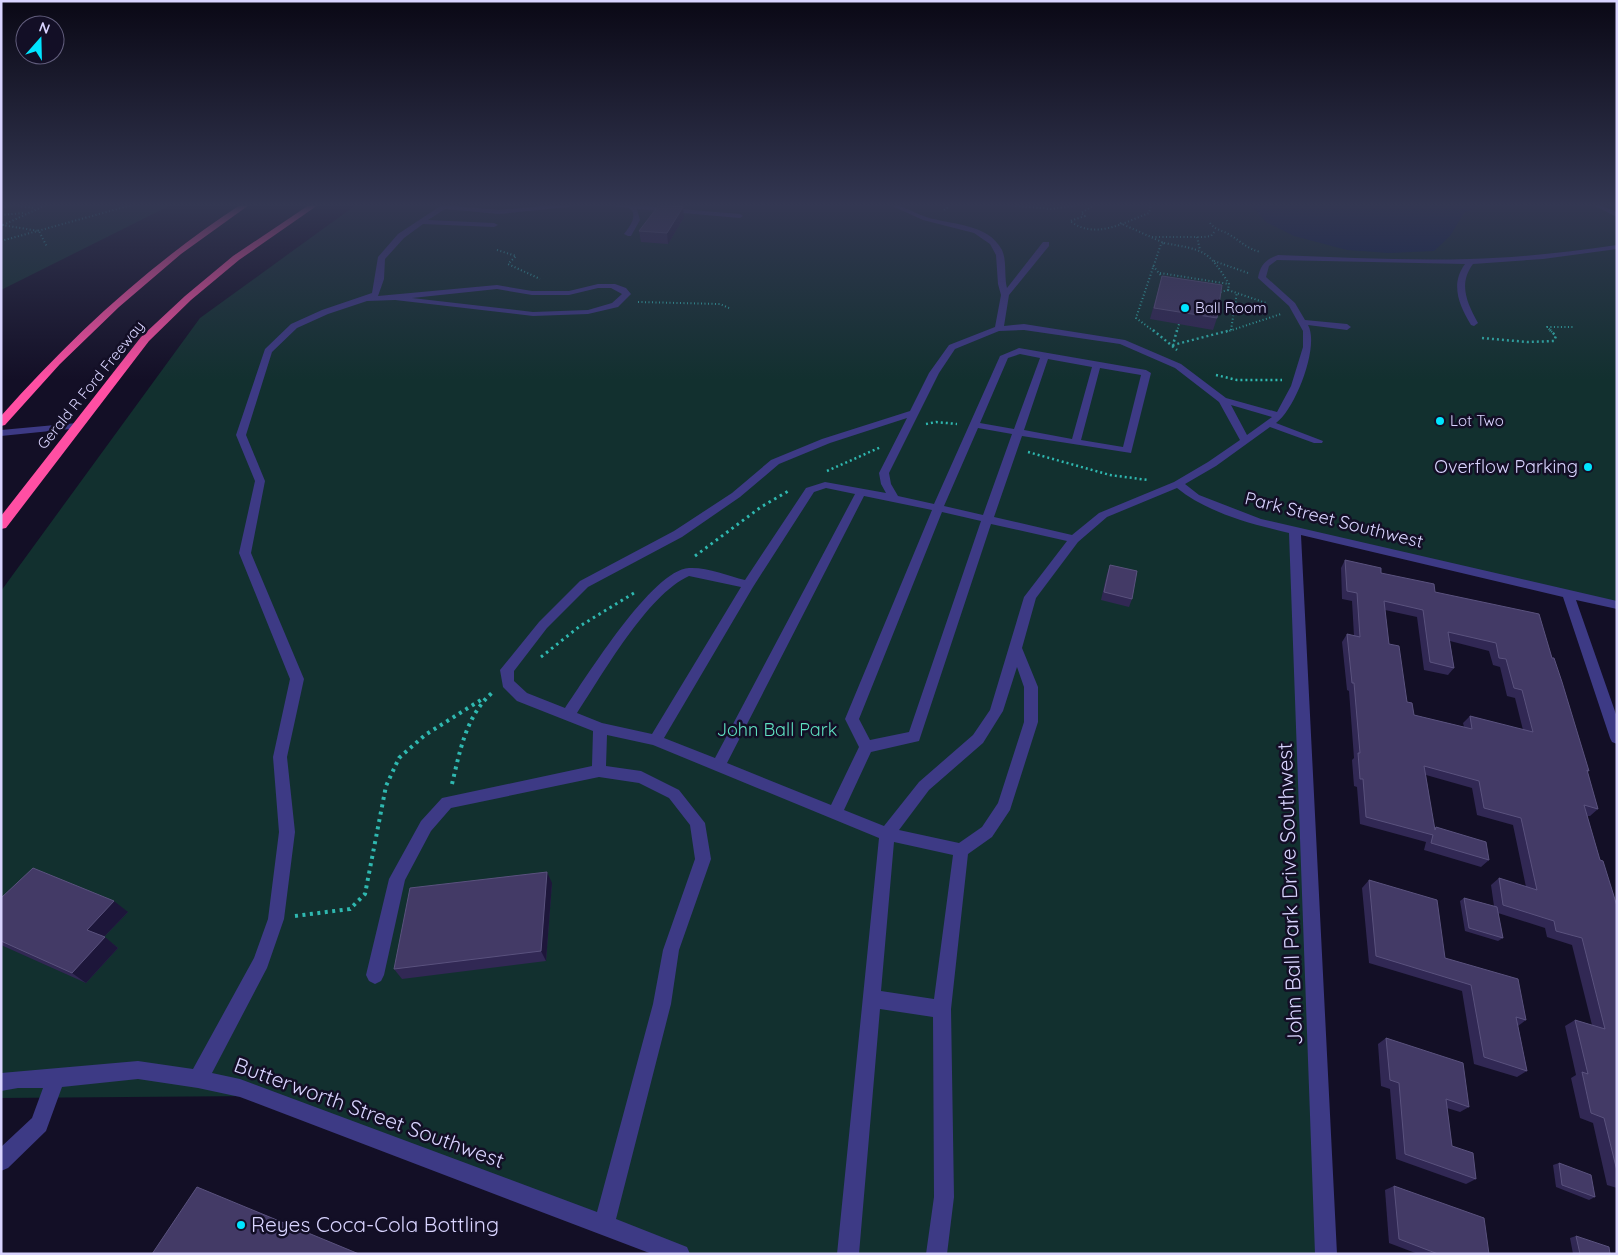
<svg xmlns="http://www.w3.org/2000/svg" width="1618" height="1255" font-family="Quicksand,sans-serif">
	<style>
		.green { fill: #12302f }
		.water { fill: #0c2248 }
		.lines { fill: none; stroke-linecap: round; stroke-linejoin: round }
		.path-far3 { stroke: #2fb8b0; stroke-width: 2; stroke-dasharray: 1 2.5; stroke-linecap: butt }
		.path-far2 { stroke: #2fb8b0; stroke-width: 2.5; stroke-dasharray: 2 3; stroke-linecap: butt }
		.path-far1 { stroke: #2fb8b0; stroke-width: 3; stroke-dasharray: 2.5 4; stroke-linecap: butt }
		.path { stroke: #2fb8b0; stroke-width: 4; stroke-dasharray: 3 4.5; stroke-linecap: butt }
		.minor { fill: #3d3a85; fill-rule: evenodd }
		.highway { fill: #ff4fa3; fill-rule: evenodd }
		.wall { fill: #312854; fill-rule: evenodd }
		.shaded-wall { fill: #1d163a }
		.building { fill: #433a66; stroke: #5a527e; fill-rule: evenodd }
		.poi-dot { fill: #00e5ff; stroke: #130f26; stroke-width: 2 }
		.labels { text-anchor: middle; stroke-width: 5; stroke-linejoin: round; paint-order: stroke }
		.far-poi-label { font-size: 15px; fill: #d9d4ff; stroke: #130f26; text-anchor: start }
		.far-street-label { font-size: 15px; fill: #d9d4ff; stroke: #130f26 }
		.poi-label { font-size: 18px; fill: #d9d4ff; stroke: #130f26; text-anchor: end }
		.street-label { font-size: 18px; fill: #d9d4ff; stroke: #130f26 }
		.park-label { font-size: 18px; fill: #5fe0c0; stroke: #130f26 }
		.near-street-label { font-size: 21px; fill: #d9d4ff; stroke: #130f26 }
		.near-poi-label { font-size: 21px; fill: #d9d4ff; stroke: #130f26; text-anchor: start }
	</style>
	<rect width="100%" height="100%" fill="#130f26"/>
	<g class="green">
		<path d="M1 205H171L1 290Z"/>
		<path d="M356 205H1617V605L1296 532 1326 1254H680L261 1096 1 1098V591L200 318Z"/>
	</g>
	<path class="water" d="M1251 205H1483L1464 213 1450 236 1434 251 1389 253 1347 250 1294 236 1266 222Z"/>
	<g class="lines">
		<g class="path-far3">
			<path d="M1005 205 1052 209 1080 205"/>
			<path d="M1095 205 1081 213 1085 216 1070 221C1095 240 1123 223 1149 213L1151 205"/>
			<path d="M1 208 13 205 35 208"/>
			<path d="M944 210 947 208 945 205"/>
			<path d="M1 215 23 213"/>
			<path d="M1120 223 1164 243 1161 244 1136 318 1155 332"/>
			<path d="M1210 223C1216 231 1223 230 1230 235 1242 242 1247 249 1261 252"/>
			<path d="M2 225 39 231 47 247"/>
			<path d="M3 225 46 205"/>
			<path d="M1152 237H1204L1211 236 1215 231"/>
			<path d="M1197 237 1200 250"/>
			<path d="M1 241 132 205"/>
			<path d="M1164 243C1203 250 1208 249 1229 284L1228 290 1266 303"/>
			<path d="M497 250 516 256 508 264 540 279"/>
			<path d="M1214 261 1248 273"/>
			<path d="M1153 266 1164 279"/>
			<path d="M1160 273 1229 284"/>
			<path d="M1217 293 1228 290"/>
			<path d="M638 302 720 304 729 308"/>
			<path d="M1231 330 1237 292"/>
			<path d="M1177 332 1179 324"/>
			<path d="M1226 332 1281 314"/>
			<path d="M1552 332 1547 327H1573"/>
		</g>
		<g class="path-far2">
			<path d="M1153 330 1177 350"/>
			<path d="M1177 330 1173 345 1231 330"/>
			<path d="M1482 338 1527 342 1554 341 1556 336 1550 330"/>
			<path d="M1216 375 1237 380H1282"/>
			<path d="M926 424 936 422 957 424"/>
			<path d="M1028 452 1110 475 1148 480"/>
			<path d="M827 471 881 447"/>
		</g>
		<g class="path-far1">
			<path d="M695 556 761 507 790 490"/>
			<path d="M541 657 580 626 634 593"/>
		</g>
		<g class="path">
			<path d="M452 784C460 751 466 715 493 692"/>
			<path d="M295 916 350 909 365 894 386 786 399 758 425 735 484 698"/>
		</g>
		<g class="minor">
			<path d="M442 205 499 210 553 205H572L569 207 499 214 445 209 428 220 494 223 498 225 494 227 423 224 404 238 385 259 384 279 378 296 497 285 532 291H569L598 284H615L626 288 631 294 618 307 588 314 533 316 395 300 367 301 328 314 297 328 272 352 246 435 265 481 251 553 304 679 287 757 295 832 284 919 267 968 212 1073 240 1079 597 1212 653 1004 663 950 695 859 690 825 669 798 639 783 599 777 451 808 431 831 405 880 384 975 381 981 375 984 369 981 366 975 389 879 421 821 442 798 592 766 593 731 517 701 503 687 500 670 539 622 580 581 674 531 732 493 771 460 822 439 910 411 929 373 949 345 995 327 1001 295 998 284 996 255 990 244 974 233 923 220 890 205C903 205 914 213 926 217 951 225 988 223 1002 250 1007 261 1004 276 1007 288L1043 242H1049V246L1009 295 1004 326 1024 324 1125 340 1181 364 1226 398 1277 412 1291 386 1303 347V331L1289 306 1258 278C1260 265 1266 259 1278 255 1341 257 1405 261 1469 259 1518 258 1568 252 1617 245V249L1543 259 1473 264C1458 284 1467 303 1478 323L1474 326 1471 325C1459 305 1450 284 1465 264L1277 260 1269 266 1266 277 1295 303 1305 320 1347 324 1351 327 1347 330 1308 325C1320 346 1295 410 1276 423L1323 441 1322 443H1314L1270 427 1216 466 1185 484 1199 495 1261 519 1617 601V609L1576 600 1617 717V744L1612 742 1610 738 1563 597 1301 535 1337 1254H1315L1289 533C1251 524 1208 513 1177 488L1107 517 1078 542 1036 598 1022 648 1038 687V722L1010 810 992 837 968 854 951 1009 954 1197 947 1254H926L934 1197 933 1017 880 1009 859 1254H837L879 838 653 745 607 735 606 766 641 771 679 790 705 823 711 859 679 950 671 1004 616 1219 687 1247 690 1254H652L240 1097 198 1088 138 1079 62 1087 46 1131 8 1168 1 1171V1147L32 1118 43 1088H18L1 1091V1073L138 1061 193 1069 254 958 268 919 279 832 273 757 290 679 239 553 255 481 236 435 265 349 291 324 322 310 372 293 378 257 398 234ZM598 288H611L622 294 612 303 588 310 533 312 412 298 497 289 532 295H569ZM1024 330 1120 344 1175 368 1219 402 1240 440 1208 462 1174 482 1099 513 1072 535 994 517 1022 436 1131 453 1151 373 1146 370 1019 348 1000 356 934 504 898 496 891 484 889 473 939 373 955 349 999 331ZM1020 354 1040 358 1014 429 980 423 1008 358ZM1048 359 1092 367 1072 439 1024 430ZM1100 368 1141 375 1123 447 1081 440ZM1231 405 1272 417 1247 435ZM907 418 879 473 881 484 886 493 825 482 806 488 745 580C728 576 707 567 689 568 652 570 586 678 565 708L527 693 514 681V671L547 628 588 587 682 537 740 497 779 464 830 443ZM978 428 1012 434 983 515 944 506ZM826 488 855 494 715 758 664 738 753 587 814 492ZM864 496 932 510 845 719 859 747 831 805 727 763ZM942 512 981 521 909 732 870 740 859 719ZM991 524 1067 541 1024 597 990 710 973 735 919 782 884 826 844 810 871 752 919 741ZM689 576 741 587 652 734 602 723 577 713C603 674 647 595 689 576ZM1017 667 1024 687V722L998 803 982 827 959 843 899 830 929 790 983 743 1003 711ZM894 842 953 855 934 999 881 991Z"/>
			<path d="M612 205H633L740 214 743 216 740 218 637 209 640 220 631 236H628L624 234C629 228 640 213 628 208 623 206 617 208 612 205Z"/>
			<path d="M1593 205H1600L1617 212V217Z"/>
			<path d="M77 423 80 424V428L1 436V430Z"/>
		</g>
		<g class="highway">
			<path d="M240 205H249L181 254 119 307 60 364 5 425 1 426V416C73 335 150 264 240 205Z"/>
			<path d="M309 205H318L239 260 191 300 149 341 6 528 1 529V516L141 337 185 296 233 256Z"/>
		</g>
	</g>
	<g class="wall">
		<path d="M684 217 668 244 641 242 639 231Z"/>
		<path d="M1162 276 1217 318 1213 330 1150 319Z"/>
		<path d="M1345 560 1435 592 1552 658 1589 771 1587 772 1598 809 1590 816H1587L1600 860 1617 906V1188L1607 1185 1593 1123 1580 1118 1571 1078 1576 1075 1565 1026 1575 1020 1592 1025 1572 945 1547 937 1545 928 1498 913 1503 938 1498 941 1465 931 1460 901 1464 898 1494 906 1491 885 1499 878 1526 887 1513 825 1477 815 1472 788 1426 775 1434 828 1436 827 1489 860 1481 867 1424 850 1426 842 1360 824 1357 787 1354 786 1352 760 1354 758 1349 691 1347 690 1342 642 1347 634 1354 636 1352 601 1342 599 1341 568ZM1385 610 1417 617 1424 670 1448 675 1454 668 1450 641 1489 651 1493 665 1500 667 1507 696 1515 698 1523 730 1470 716 1463 723 1464 727 1414 715 1407 702 1389 644Z"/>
		<path d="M1110 565 1132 599 1129 607 1101 600 1107 574Z"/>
		<path d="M1369 880 1445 958 1526 1020 1518 1026 1527 1071 1517 1077 1474 1064 1462 991 1369 963 1362 888Z"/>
		<path d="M552 883 546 961 402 979 394 969Z"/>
		<path d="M1 898 128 912 104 937 118 948 86 983 1 945Z"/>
		<path d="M1386 1038 1469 1107 1460 1112 1447 1108 1452 1146 1476 1179 1466 1184 1396 1159 1390 1089 1381 1086 1378 1044Z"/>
		<path d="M1559 1163 1595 1197 1589 1200 1556 1187 1553 1165Z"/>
		<path d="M1394 1186 1489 1254H1418L1389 1243 1385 1190Z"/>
		<path d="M1576 1236 1610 1254H1573L1570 1238Z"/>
	</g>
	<g class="shaded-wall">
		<path d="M683 207 684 217 668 244 667 233Z"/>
		<path d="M547 872 552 883 546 961 541 951Z"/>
		<path d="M114 901 128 912 101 940 87 930Z"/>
		<path d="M105 937 118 948 86 983 72 973Z"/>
	</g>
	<g class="building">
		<path d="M659 205 683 207 667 233 639 231Z"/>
		<path d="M1162 276 1222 285 1217 318 1154 308Z"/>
		<path d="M1345 560 1381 568V573L1434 584 1435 592 1539 614 1552 658H1554L1562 682 1589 771 1587 770 1598 809 1584 805 1600 860 1603 861 1617 906V1171L1604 1118 1591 1113 1582 1072 1588 1074 1575 1020 1605 1029 1582 938 1556 931 1554 921 1503 905 1499 878 1537 890 1521 818 1484 808 1479 781 1424 766 1435 830 1436 827 1486 842 1489 860 1431 843 1433 835 1366 817 1363 779H1360L1358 753H1360L1354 683H1352L1347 634 1360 637 1357 593 1347 591ZM1384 601 1423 610 1430 662 1454 668 1448 632 1496 643 1499 658 1506 659 1514 688 1522 690 1533 732 1470 716 1472 729 1414 715 1412 703 1407 702 1399 646 1389 644Z"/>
		<path d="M1110 565 1137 571 1132 599 1104 592Z"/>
		<path d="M33 868 114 901 87 930 105 937 72 973 1 941V898Z"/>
		<path d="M547 872 541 951 394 969 410 888Z"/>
		<path d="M1369 880 1437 900 1445 958 1518 979 1526 1020 1516 1017 1527 1071 1484 1057 1471 985 1376 956Z"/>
		<path d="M1464 898 1497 907 1503 938 1469 928Z"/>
		<path d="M1386 1038 1463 1063 1469 1107 1446 1099 1452 1146 1473 1153 1476 1179 1405 1154 1399 1083 1390 1080Z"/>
		<path d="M1559 1163 1591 1175 1595 1197 1562 1185Z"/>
		<path d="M1394 1186 1484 1218 1489 1254H1438L1399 1239Z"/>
		<path d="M197 1187 359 1254H152Z"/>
		<path d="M1576 1236 1609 1247 1610 1254H1580Z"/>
	</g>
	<linearGradient id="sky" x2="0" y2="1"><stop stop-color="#0a0815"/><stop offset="0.54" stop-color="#333752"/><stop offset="1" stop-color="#333752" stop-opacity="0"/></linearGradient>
	<rect width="1618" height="380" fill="url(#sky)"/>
	<g class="poi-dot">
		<circle cx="1185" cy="308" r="5"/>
		<circle cx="1440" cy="421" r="5"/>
		<circle cx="1588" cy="467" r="5"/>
		<circle cx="241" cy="1225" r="5"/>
	</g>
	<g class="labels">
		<g class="far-poi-label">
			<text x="1195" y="313">Ball Room</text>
			<text x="1450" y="426">Lot Two</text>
		</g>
		<g class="far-street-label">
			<text transform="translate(91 385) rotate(-51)" y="5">Gerald R Ford Freeway</text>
		</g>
		<g class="poi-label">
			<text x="1578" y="473">Overflow Parking</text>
		</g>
		<g class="street-label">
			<text transform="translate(1334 520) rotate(14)" y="6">Park Street Southwest</text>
		</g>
		<g class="park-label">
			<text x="777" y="736">John Ball Park</text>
		</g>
		<g class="near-street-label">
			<text transform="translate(1290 894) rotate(-92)" y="7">John Ball Park Drive Southwest</text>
			<text transform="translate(369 1113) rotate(20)" y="7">Butterworth Street Southwest</text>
		</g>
		<g class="near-poi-label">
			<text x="251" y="1232">Reyes Coca-Cola Bottling</text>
		</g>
	</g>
	<rect width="1618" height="1255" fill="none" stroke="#d9d4ff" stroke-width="5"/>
	<g transform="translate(40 40) rotate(20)"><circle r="24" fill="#130f26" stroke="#625e7d"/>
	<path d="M0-4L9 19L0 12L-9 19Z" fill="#00e5ff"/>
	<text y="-8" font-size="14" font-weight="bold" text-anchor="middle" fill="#d9d4ff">N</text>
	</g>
</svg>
